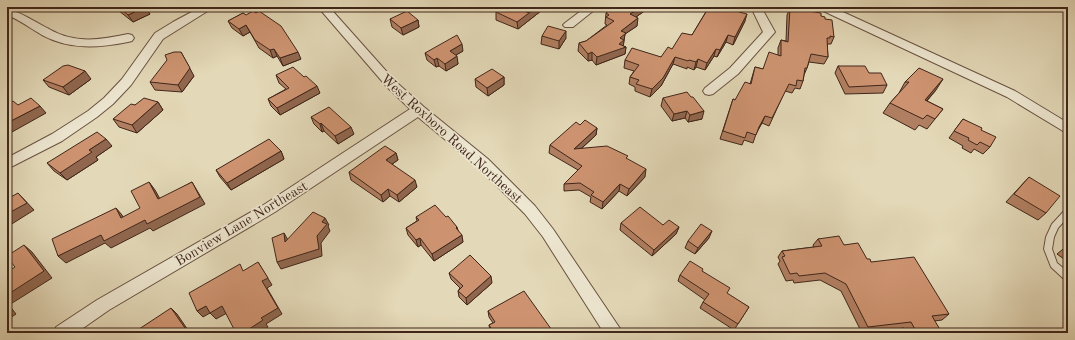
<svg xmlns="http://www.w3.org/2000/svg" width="1075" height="340" font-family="'Old Standard TT',serif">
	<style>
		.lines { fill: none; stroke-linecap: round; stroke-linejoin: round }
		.service-casing { stroke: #695241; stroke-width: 2 }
		.minor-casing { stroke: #695241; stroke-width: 2 }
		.service { fill: #ede6d0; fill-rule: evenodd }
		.minor { fill: #ede6d0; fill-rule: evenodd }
		.wall { fill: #b07e60; stroke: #40261a }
		.shaded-wall { fill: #90674e; stroke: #40261a }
		.building { fill: #cd9370; stroke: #40261a }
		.labels { text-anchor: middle; stroke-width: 3.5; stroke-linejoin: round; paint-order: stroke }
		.street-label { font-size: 14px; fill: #40261a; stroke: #ede6d0 }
	</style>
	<rect width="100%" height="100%" fill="#e3d8b7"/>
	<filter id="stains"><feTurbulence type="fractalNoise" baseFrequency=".005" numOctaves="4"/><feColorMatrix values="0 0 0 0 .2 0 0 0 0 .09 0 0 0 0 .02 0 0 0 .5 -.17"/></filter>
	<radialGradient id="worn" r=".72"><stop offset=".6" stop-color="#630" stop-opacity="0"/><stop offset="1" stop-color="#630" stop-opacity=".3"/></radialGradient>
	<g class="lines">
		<g class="service-casing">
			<path id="service" d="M1068 209V217L1058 228 1054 237 1052 249 1057 263 1068 272V281L1065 280 1051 267 1044 249 1046 237 1052 224 1065 210Z"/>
		</g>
		<g class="minor-casing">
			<g id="minor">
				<path d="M201 7H214L163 39 131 85 113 104 97 117 62 141 7 169V158L52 134 88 111 104 98 122 79 155 33 173 22Z"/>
				<path d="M318 7H329L395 81 424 107 488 159 535 206 553 229 623 333H604L543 237 525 214 478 167 418 117 275 212 109 310 76 333H53L56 327 97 300 265 204 410 109 387 87Z"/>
				<path d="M586 7H598L573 27H565L563 25 565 23Z"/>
				<path d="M751 7H761L775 32 738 74 713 94 709 95 705 94 703 91 705 88 730 68 763 32Z"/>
				<path d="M818 7H832L1015 91 1068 123V134L1007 97 819 9Z"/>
				<path d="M7 9C23 13 35 22 49 29 75 44 100 40 128 34L132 35 134 38 132 41 128 42C98 48 70 50 42 35 30 28 20 20 7 15Z"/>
			</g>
		</g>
		<use href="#service" class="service"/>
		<use href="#minor" class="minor"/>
	</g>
	<g class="wall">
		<path d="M114 7H145L150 14 133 22Z"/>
		<path d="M525 7H546L518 29 496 20V12H527Z"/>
		<path d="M650 7 636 17 637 26 625 34 623 46 626 47 625 54 596 65 592 60 588 61 578 51 579 43 586 41 607 25 605 24 606 13Z"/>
		<path d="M702 7H739V12L745 21 733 45 726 42 717 57 714 56 705 70 696 67 694 70 687 67V69L673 64 661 86 650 97 635 91V87L629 84 630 77 634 71 624 68 625 60 661 57 672 49 692 35 707 10 702 9Z"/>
		<path d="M790 8 821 16 825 19 834 37 831 44H827L828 57 824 64 809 62 807 68 804 75 803 81 800 89 795 88 792 93 785 91 769 126 762 123 757 131 753 143 744 140 742 145 720 139 733 99 735 100 750 84 755 67 763 69 778 55V48L781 40 786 41 787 15Z"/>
		<path d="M243 13 301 59 283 66 277 56 273 58 259 48 250 32 243 36 232 28 228 21Z"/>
		<path d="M390 19 418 20 419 27 403 35 392 27Z"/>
		<path d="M542 36 566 38 559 49 541 44Z"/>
		<path d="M463 51 456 55 458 64 446 71 439 66 436 67 427 60 425 53Z"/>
		<path d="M838 66 869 73 887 85 883 93 845 94 835 73Z"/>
		<path d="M919 68 936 90 927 101 943 109 927 129 919 125 915 130 883 113 890 103 899 93 905 82Z"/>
		<path d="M276 75 320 93 280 115 271 106 268 99 286 89 279 83Z"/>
		<path d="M194 76 182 92 155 90 150 82Z"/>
		<path d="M504 77V85L488 96 476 87 475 79Z"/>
		<path d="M91 79 69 95 49 87 43 80Z"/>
		<path d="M663 98 702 119 688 122 685 118 672 121 661 106Z"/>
		<path d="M158 102 163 110 137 133 119 127 113 119 135 105Z"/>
		<path d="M311 117 354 134 338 144 324 131 322 132 314 124Z"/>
		<path d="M963 119 981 130 990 147 983 154 974 149 971 153 962 148 963 146 949 138Z"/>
		<path d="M580 125 597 128 596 135 582 148 627 159 645 177 627 196 619 191 602 209 590 202 591 197 579 190 564 191V184L578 170 549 153 550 145Z"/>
		<path d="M112 146 96 157 98 160 67 180 54 171 47 163Z"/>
		<path d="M281 151 284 159 231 190 220 177 216 170Z"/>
		<path d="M396 153 398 160 392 164 417 187 399 202 390 196 383 202 351 180 349 172Z"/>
		<path d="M1029 177 1046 213 1038 220 1006 202Z"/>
		<path d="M416 217H446L457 227 458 230 463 242 434 261 421 245 418 247 408 235 406 228 417 221Z"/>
		<path d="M621 223 663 225 679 227 676 234 652 256 620 230Z"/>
		<path d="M1068 225V232L1064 229Z"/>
		<path d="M709 238 695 254 685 248 688 241Z"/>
		<path d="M818 239 844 245 871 262 949 314 942 320 934 321 942 333H907L904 328 862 333 841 291 820 280 794 283 793 280 786 281 778 264 780 261 778 257 782 251 814 247 813 245Z"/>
		<path d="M1068 245V262L1057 254Z"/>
		<path d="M702 271 727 294 749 307 734 330 700 308 703 302 705 300 678 281 680 275Z"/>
		<path d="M449 273 492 283 467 305 459 297 458 291 460 288 451 279Z"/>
		<path d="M488 311 554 333H491L490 331 489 325 493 323 489 317Z"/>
	</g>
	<g class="shaded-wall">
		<path d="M145 7 150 14 133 22 128 15Z"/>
		<path d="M536 7H546L518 29 517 22Z"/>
		<path d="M641 7H650L629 22 630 14Z"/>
		<path d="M747 14 745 21 733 45 735 37Z"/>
		<path d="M638 18 637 26 625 34 623 48 626 47 625 54 596 65 597 57 621 31Z"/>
		<path d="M418 20 419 27 403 35 401 28Z"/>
		<path d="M246 25 250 32 243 36 239 29Z"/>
		<path d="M566 31V38L559 49V41Z"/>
		<path d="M728 35 726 42 717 57 720 50Z"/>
		<path d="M462 44 463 51 451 58 450 51Z"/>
		<path d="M274 49 277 56 273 58 270 50Z"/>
		<path d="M716 49 714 56 705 70 707 63Z"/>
		<path d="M181 52 194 76 182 92 178 85Z"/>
		<path d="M298 52 301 59 283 66 280 58Z"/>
		<path d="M592 52V60L588 61V54Z"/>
		<path d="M457 56 458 64 446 71 445 64Z"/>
		<path d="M675 57 673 64 661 86 650 97 652 89Z"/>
		<path d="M437 58 439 66 436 67 434 60Z"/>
		<path d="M698 59 696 67 694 70 696 62Z"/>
		<path d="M85 71 91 79 69 95 63 87Z"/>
		<path d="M504 77V85L488 96 487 88Z"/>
		<path d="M943 79 936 90 918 110 925 100Z"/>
		<path d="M317 86 320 93 280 115 277 108Z"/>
		<path d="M158 102 163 110 137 133 132 125Z"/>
		<path d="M40 106 46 113 12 132 7 126V123Z"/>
		<path d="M687 111 685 118 672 121 674 114Z"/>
		<path d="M704 111 702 119 688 122 690 115Z"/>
		<path d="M765 116 762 123 756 134 759 127Z"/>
		<path d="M321 123 324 131 322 132 320 124Z"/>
		<path d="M351 127 354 134 338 144 335 136Z"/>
		<path d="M597 128 596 135 573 156 574 149Z"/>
		<path d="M106 139 112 146 96 157 98 160 67 180 60 173 89 150Z"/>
		<path d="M281 151 284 159 231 190 227 183Z"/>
		<path d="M396 153 398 160 388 167 386 160Z"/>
		<path d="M646 169 645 177 627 196 629 189Z"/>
		<path d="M415 180 417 187 399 202 397 195Z"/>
		<path d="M149 182 155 190 164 206 158 199Z"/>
		<path d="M192 182 205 204 153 231 150 228 111 248 105 243 66 263 58 256Z"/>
		<path d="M620 184 619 191 602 209 603 202Z"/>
		<path d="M388 189 390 196 383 202 381 195Z"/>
		<path d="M18 193 34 210 7 227V214Z"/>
		<path d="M116 208 122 215 127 225 121 218Z"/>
		<path d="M325 218 329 225 328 226 330 231 321 243 322 256 281 269 277 262 317 236 322 222Z"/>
		<path d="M679 227 676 234 652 256 654 250Z"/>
		<path d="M712 231 709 238 695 254 698 248Z"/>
		<path d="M284 233 288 240 285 242Z"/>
		<path d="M462 235 463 242 434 261 432 254Z"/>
		<path d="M420 238 421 245 418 247 416 240Z"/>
		<path d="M24 245 32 252 52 278 9 305 16 314 7 320V295Z"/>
		<path d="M258 262 272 285 267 288 282 314 266 324 268 327 258 333H243L262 281Z"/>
		<path d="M491 276 492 283 467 305 466 298Z"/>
		<path d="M206 306H222L227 313 216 319 210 313 203 317 197 311Z"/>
		<path d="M171 308 177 314 190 333H178Z"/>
	</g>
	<g class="building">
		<path d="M119 7H145L128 15Z"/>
		<path d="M503 7H515L529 13 517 22 496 12Z"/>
		<path d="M527 7H536L529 13Z"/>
		<path d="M614 7H641L630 14 638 18 621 31 626 33 620 38 624 40 619 44 626 47 597 57 592 52 588 54 579 43 586 41 614 21 606 17 609 15 606 13Z"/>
		<path d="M709 7H739V12L747 14 735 37 728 35 720 50 716 49 707 63 698 59 696 62 689 60 688 61 675 57 663 78 652 89 636 84 639 80 630 77 639 65 625 60 632 48 661 57 668 47 672 49 682 33 692 35Z"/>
		<path d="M790 8 821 13V16L825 17V19L832 20 834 37 830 36V38H827L828 57 811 54 807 68H805L803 81 797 80 796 86 789 84 772 118 765 116 759 127 756 135 747 132 745 138 723 131 733 99 735 100 745 82 751 84 755 67 763 69 769 52 781 56V40L788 42Z"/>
		<path d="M253 11 256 13 259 11 281 26 298 52 280 58 274 49 270 50 255 40 246 25 239 29 228 21 243 13 246 15Z"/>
		<path d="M407 11 418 20 401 28 390 19Z"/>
		<path d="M548 26 566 31 559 41 542 36Z"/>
		<path d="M457 35 462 44 450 51 457 56 445 64 437 58 434 60 425 53Z"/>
		<path d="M174 52H181L190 68 178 85 150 82 167 60 165 55Z"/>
		<path d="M68 65 85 71 63 87 43 80 63 66Z"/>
		<path d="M838 66H865L869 73H881L887 85 849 87Z"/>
		<path d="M293 67 304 77 306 76 317 86 277 108 268 99 289 88 276 75Z"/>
		<path d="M919 68 943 79 925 100 943 109 935 119 927 115 923 119 890 103 909 82H905Z"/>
		<path d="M492 69 504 77 487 88 475 79Z"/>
		<path d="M687 92 691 97H693L704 111 690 115 687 111 674 114 663 98Z"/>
		<path d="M31 98 40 106 7 123V104L13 101 18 105Z"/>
		<path d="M144 98 158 102 132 125 113 119 131 104 135 105Z"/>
		<path d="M329 107 351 127 335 136 321 123 320 124 311 117Z"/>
		<path d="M963 119 982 128 981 130 996 137 990 147 980 142 977 145 968 140 969 138 954 131Z"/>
		<path d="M585 120 597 128 574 149 607 146 628 156 626 158 646 169 629 189 620 184 603 202 591 195 594 192 580 183 564 184 582 166 550 145 576 122 580 125Z"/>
		<path d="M97 132 106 139 89 150 92 152 60 173 47 163Z"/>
		<path d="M269 139 281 151 227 183 216 170Z"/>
		<path d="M385 146 396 153 386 160 415 180 397 195 388 189 381 195 349 172Z"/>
		<path d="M1029 177 1060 196 1046 213 1014 194Z"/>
		<path d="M149 182 158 199 192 182 200 197 147 224 145 220 104 241 101 235 58 256 52 239 116 208 121 218 140 208 131 191Z"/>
		<path d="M18 193 27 203 7 214V196L9 198Z"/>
		<path d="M435 205 446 217 448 216 457 227 456 228 462 235 432 254 420 238 416 240 406 228 419 220 416 217Z"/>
		<path d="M640 207 663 225 669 220 679 227 654 250 621 223Z"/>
		<path d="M313 212 325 218 322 222 327 224 317 236 319 249 277 262 272 238 284 233 285 242Z"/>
		<path d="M701 224 712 231 698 248 688 241Z"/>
		<path d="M839 236 844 245 858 243 867 259H870L871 262 914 257 949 314 932 316 942 333H917L911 322 868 327 846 284 825 273 799 276 797 273 790 274 782 257 785 256 782 251 822 246 818 239Z"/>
		<path d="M24 245 44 271 7 295V272L15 267 7 257V256Z"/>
		<path d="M1068 245V250L1065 248Z"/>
		<path d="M470 255 491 276 466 298 458 291 463 286 449 273Z"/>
		<path d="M690 261 703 269 702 271 730 288 727 293 749 307 738 324 703 302 709 294 680 275Z"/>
		<path d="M258 262 268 278 262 281 278 308 261 318 263 320 243 333H236L222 306 210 313 206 306 197 311 189 293 240 264 243 271Z"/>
		<path d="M524 291 554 333H494L489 325 495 322 488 311Z"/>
		<path d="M171 308 185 328 178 333H133Z"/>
	</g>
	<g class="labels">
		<g class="street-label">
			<text transform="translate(452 138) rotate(42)" y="5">West Roxboro Road Northeast</text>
			<text transform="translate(241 223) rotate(-31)" y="5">Bonview Lane Northeast</text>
		</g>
	</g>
	<rect width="1075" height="340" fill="none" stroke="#e3d8b7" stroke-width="24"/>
	<rect x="8" y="8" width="1059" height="324" fill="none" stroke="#40261a" stroke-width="2"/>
	<rect x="12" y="12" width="1051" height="316" fill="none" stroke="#40261a"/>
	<rect width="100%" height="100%" filter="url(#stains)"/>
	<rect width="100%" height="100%" fill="url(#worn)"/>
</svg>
